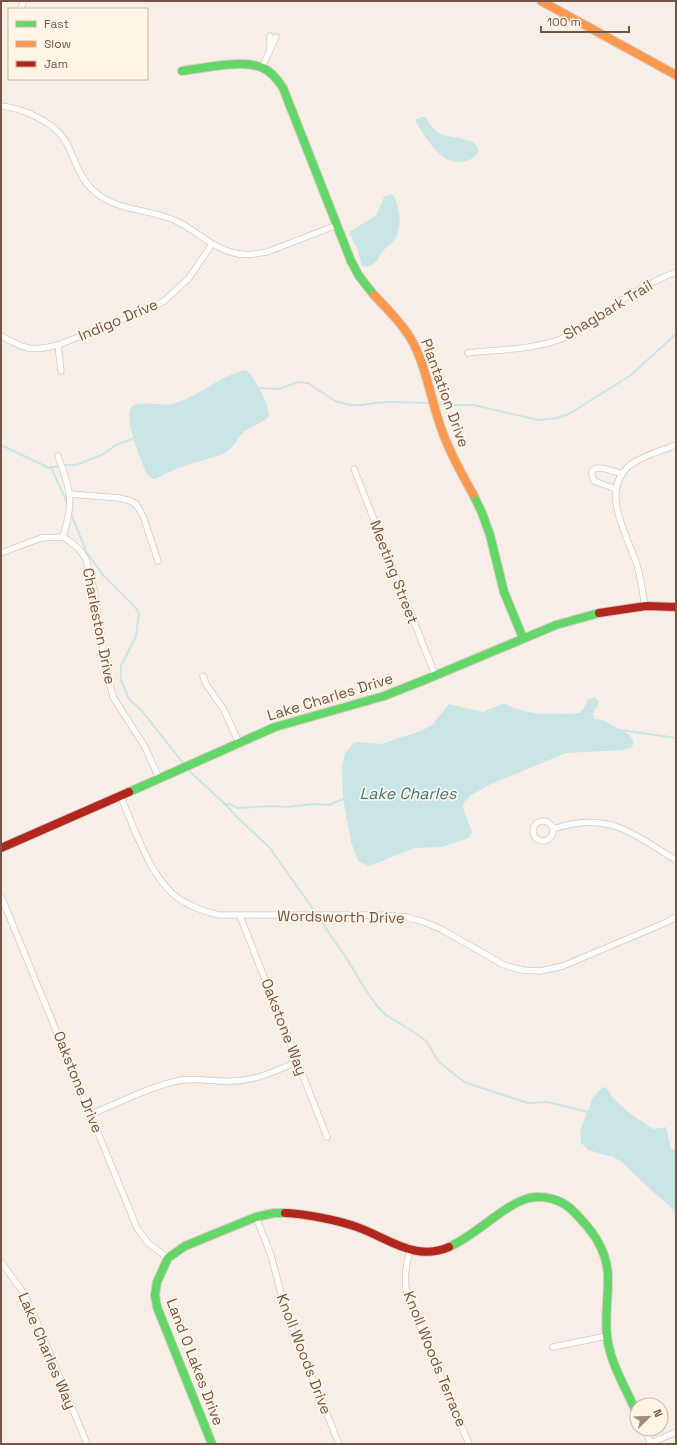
<svg xmlns="http://www.w3.org/2000/svg" width="677" height="1445" font-family="'Space Grotesk',sans-serif">
	<style>
		.water { fill: #c9e5e6 }
		.lines { fill: none; stroke-linecap: round; stroke-linejoin: round }
		.stream { stroke: #c9e5e6; stroke-width: 2 }
		.street-casing { stroke: #d6cac2; stroke-width: 7 }
		.fast-casing { stroke: #d7cbc3; stroke-width: 10 }
		.slow-casing { stroke: #d7cbc3; stroke-width: 10 }
		.jam-casing { stroke: #d7cbc3; stroke-width: 10 }
		.street { stroke: #fefdfb; stroke-width: 5.5 }
		.fast { stroke: #63d668; stroke-width: 8 }
		.slow { stroke: #ff974d; stroke-width: 8 }
		.jam { stroke: #b3261e; stroke-width: 8 }
		.labels { text-anchor: middle; stroke-width: 3.5; stroke-linejoin: round; paint-order: stroke }
		.street-label { font-size: 15px; fill: #745547; stroke: #fff5e7 }
		.water-label { font-size: 16px; font-style: italic; fill: #3e7981; stroke: #fff5e7 }
	</style>
	<rect width="100%" height="100%" fill="#f7efe7"/>
	<g class="water">
		<path d="M422 117H426C428 124 436 132 443 135 452 138 477 138 478 149 478 156 474 158 469 160 444 170 427 140 416 122V119Z"/>
		<path d="M391 194 394 196C400 210 404 231 391 244 388 246 386 247 384 250 377 259 378 263 367 267L362 266 357 248 350 235V231L376 216 384 197Z"/>
		<path d="M246 370C254 374 270 407 269 416L265 420 245 431 239 437 235 444 228 451 220 455 178 468 155 479 150 478C142 467 126 424 130 410 130 408 132 407 133 405 147 401 161 407 176 403 200 395 220 376 246 370Z"/>
		<path d="M595 697 599 702 593 714 595 719 603 720 630 735 634 743 631 748 622 750 566 753 491 784 471 795 464 802 463 808 472 832 468 838 442 847 415 848 369 866 358 861 351 842 343 798 342 766 345 754 352 744 358 742 381 744 421 731 432 725 449 704 483 712 504 703C526 716 555 715 580 713L586 705 587 700Z"/>
		<path d="M606 1087 613 1098 628 1112 648 1126 654 1129 666 1127 671 1149H676V1231L675 1229 676 1218 672 1208 652 1191 623 1163 612 1156 604 1155 589 1150 581 1143 580 1131 593 1097 602 1088Z"/>
	</g>
	<g class="lines">
		<g class="stream">
			<path d="M258 388 279 389 298 382 308 383 335 401 350 405H362L375 403 389 402 431 403"/>
			<path d="M435 403 447 405H474L538 420 557 418 569 414 631 375 676 334"/>
			<path d="M1 445 49 468 64 465H76L91 459 102 455 116 445 134 438"/>
			<path d="M51 467C56 480 63 491 67 504"/>
			<path d="M71 514 87 553 103 575 135 607 139 613 136 636 121 666V680L129 699 142 711 184 764"/>
			<path d="M621 730 676 738"/>
			<path d="M186 768 225 804 238 818 269 847 316 913"/>
			<path d="M225 804H229L238 808 273 806 287 807 315 804 329 805 343 799"/>
			<path d="M318 917 347 959 367 992 377 1006 386 1015 417 1034 427 1042 438 1061 464 1082 528 1103 548 1102 587 1112"/>
		</g>
		<g class="street-casing">
			<g id="street">
				<path d="M21 9 23 1"/>
				<path d="M270 36V48"/>
				<path d="M262 67 276 37"/>
				<path d="M1 106C23 108 57 123 67 144 76 161 79 178 94 191 117 212 149 208 176 221 196 230 212 248 234 253 245 256 255 254 267 252L337 225"/>
				<path d="M1 336C24 349 32 352 58 345L150 309 164 301 189 278 212 244"/>
				<path d="M58 345 61 371"/>
				<path d="M468 353C501 349 538 350 568 336 587 328 602 314 619 302 637 290 656 280 676 272"/>
				<path d="M58 456C71 491 74 501 63 537"/>
				<path d="M354 469 435 675"/>
				<path d="M616 489 594 481C584 459 613 471 622 474"/>
				<path d="M70 494 119 498 128 500 136 504 143 516 158 561"/>
				<path d="M1 553 41 538 63 537 69 541 79 549 86 559 94 590 107 673 113 697 145 747 159 778"/>
				<path d="M645 607C643 593 641 579 637 565 628 536 599 492 629 466 641 456 661 451 676 445"/>
				<path d="M203 676 206 684 224 710 239 743"/>
				<path d="M120 795C135 829 151 883 184 902 195 908 206 912 219 915H383L406 917 424 922 441 929 504 965 522 970 540 971 563 966 667 922 676 917"/>
				<circle cx="543" cy="831" r="10"/>
				<path d="M553 829C608 810 631 833 676 860"/>
				<path d="M1 896 137 1228 148 1243 168 1258"/>
				<path d="M240 916 327 1137"/>
				<path d="M91 1114C119 1103 153 1085 182 1080 198 1078 214 1082 231 1081 255 1081 275 1071 297 1062"/>
				<path d="M256 1217 271 1255 286 1313 339 1444"/>
				<path d="M410 1251C405 1266 404 1279 407 1295L469 1444"/>
				<path d="M1 1262 21 1289 32 1310 87 1444"/>
				<path d="M553 1347 607 1336"/>
				<path d="M644 1429 651 1443"/>
				<path d="M649 1444 676 1432"/>
			</g>
		</g>
		<g class="fast-casing">
			<g id="fast">
				<path d="M182 71C203 68 244 59 263 68 272 72 278 80 283 88L351 261 359 276 374 295"/>
				<path d="M473 494 482 513 490 535 504 592 523 638"/>
				<path d="M129 792 275 727 384 696 427 679 556 625 599 613"/>
				<path d="M449 1247C477 1235 503 1205 529 1198 543 1195 559 1199 570 1208 590 1227 608 1249 608 1278 608 1298 605 1317 607 1336 610 1363 626 1389 637 1413"/>
				<path d="M212 1444 157 1307 155 1295 157 1282 168 1258 185 1246 256 1217 274 1213H285"/>
			</g>
		</g>
		<g class="slow-casing">
			<g id="slow">
				<path d="M541 1 676 75"/>
				<path d="M374 295C387 309 401 322 411 339 426 365 431 400 441 428 449 451 461 473 473 494"/>
			</g>
		</g>
		<g class="jam-casing">
			<g id="jam">
				<path d="M599 613 646 606 676 607"/>
				<path d="M1 848 129 792"/>
				<path d="M285 1213C306 1214 337 1220 357 1227 388 1238 415 1262 449 1247"/>
			</g>
		</g>
		<use href="#street" class="street"/>
		<use href="#fast" class="fast"/>
		<use href="#slow" class="slow"/>
		<use href="#jam" class="jam"/>
	</g>
	<g class="labels">
		<g class="street-label">
			<text transform="translate(608 310) rotate(-31)" y="5">Shagbark Trail</text>
			<text transform="translate(118 320) rotate(-23)" y="5">Indigo Drive</text>
			<text transform="translate(445 393) rotate(70)" y="5">Plantation Drive</text>
			<text transform="translate(394 572) rotate(69)" y="5">Meeting Street</text>
			<text transform="translate(99 626) rotate(79)" y="5">Charleston Drive</text>
			<text transform="translate(330 697) rotate(-17)" y="5">Lake Charles Drive</text>
			<text transform="translate(341 917) rotate(1)" y="5">Wordsworth Drive</text>
			<text transform="translate(284 1027) rotate(69)" y="5">Oakstone Way</text>
			<text transform="translate(78 1082) rotate(68)" y="5">Oakstone Drive</text>
			<text transform="translate(47 1351) rotate(67)" y="5">Lake Charles Way</text>
			<text transform="translate(304 1354) rotate(69)" y="5">Knoll Woods Drive</text>
			<text transform="translate(435 1359) rotate(68)" y="5">Knoll Woods Terrace</text>
			<text transform="translate(195 1362) rotate(69)" y="5">Land O Lakes Drive</text>
		</g>
		<g class="water-label">
			<text x="408" y="799">Lake Charles</text>
		</g>
	</g>
	<rect width="677" height="1445" fill="none" stroke="#745547" stroke-width="4"/>
	<rect x="8" y="8" width="140" height="72" fill="#fff5e7" stroke="#c7b5a7"/>
	<rect x="16" y="21" width="20" height="6" fill="#63d668" stroke="#c7b5a7"/>
	<text x="44" y="28" font-size="12" fill="#745547">Fast</text>
	<rect x="16" y="41" width="20" height="6" fill="#ff974d" stroke="#c7b5a7"/>
	<text x="44" y="48" font-size="12" fill="#745547">Slow</text>
	<rect x="16" y="61" width="20" height="6" fill="#b3261e" stroke="#c7b5a7"/>
	<text x="44" y="68" font-size="12" fill="#745547">Jam</text>
	<g transform="translate(649 1417) rotate(67)"><circle r="19" fill="#fff5e7" stroke="#c7b5a7"/>
	<path d="M0-3L7 15L0 10L-7 15Z" fill="#a28b7f"/>
	<text y="-6" font-size="11" font-weight="bold" text-anchor="middle" fill="#745547">N</text>
	</g>
	<path d="M541 26v6h88v-6" fill="none" stroke="#745547" stroke-width="2"/>
	<text x="547" y="26" font-size="12" fill="#745547" stroke="#fff5e7" stroke-width="3" paint-order="stroke">100 m</text>
</svg>
